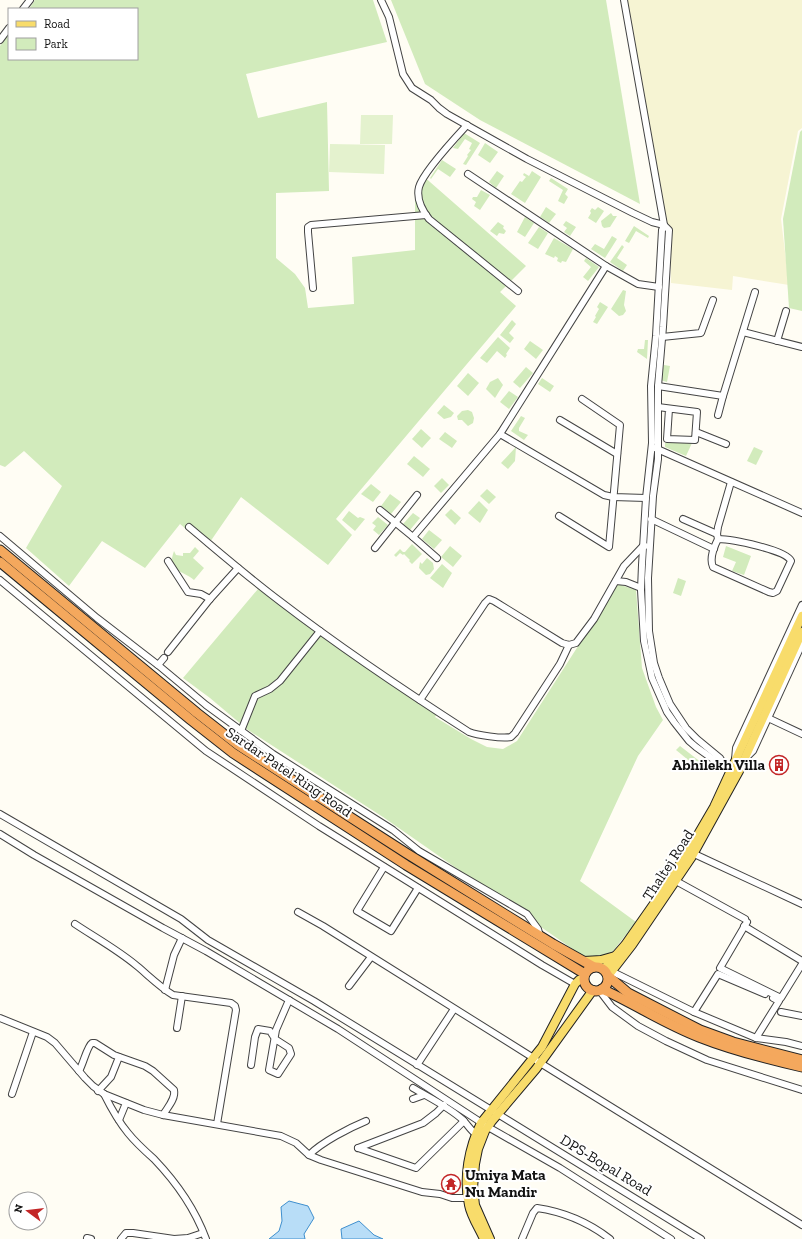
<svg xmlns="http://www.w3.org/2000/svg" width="802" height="1239" font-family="'Zilla Slab',serif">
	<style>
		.farmland { fill: #f6f4d3 }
		.green { fill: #d2ebbc }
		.pitch { fill: #e4f2ce }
		.water { fill: #b8ddf7; stroke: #3f8fce }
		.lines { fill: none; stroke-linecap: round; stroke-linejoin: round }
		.minor-casing { stroke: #444; stroke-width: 8 }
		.major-casing { stroke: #222; stroke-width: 10 }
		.highway-casing { stroke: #222; stroke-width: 11 }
		.minor { stroke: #fff; stroke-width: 6 }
		.major { stroke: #f8dc6b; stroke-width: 8 }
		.highway { stroke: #f4a85d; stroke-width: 9 }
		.labels { text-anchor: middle; stroke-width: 4; stroke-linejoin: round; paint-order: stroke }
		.poi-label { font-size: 15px; font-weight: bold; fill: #111; stroke: #fff; text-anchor: end }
		.street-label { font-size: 15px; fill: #111; stroke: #fff }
	</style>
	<rect width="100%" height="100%" fill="#fffdf4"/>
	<path class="farmland" d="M624 0H802V128L798 131 781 219 789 285 733 276 732 290 671 283 670 229 666 223Z"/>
	<g class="green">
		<path d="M35 0H373L387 42 246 74 258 118 327 102 329 191 276 193V258L295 274 305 288 308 308 354 304 352 257 415 250V189L422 175 526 266 500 292 516 306 336 519 352 535 328 565 241 497 210 542 321 629 439 711 435 717 471 739 487 747 503 749 517 741 618 584 636 590 642 668 656 707 663 720 638 756 580 881 636 922 613 951 600 957H584L383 817 248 730 210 698 183 678 258 589 180 524 145 568 102 541 69 586 26 548 62 486 24 451 5 467 0 465V46L9 34V59H137V9H29Z"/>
		<path d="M391 0H606L640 204 480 120 425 84Z"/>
		<path d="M802 130V311L789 308 783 219 800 132Z"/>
		<path d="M464 133 480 143 466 165 463 164 468 156 467 155 471 150 469 149 472 143 465 139 458 149 453 148Z"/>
		<path d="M485 143 498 152 490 163 478 155Z"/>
		<path d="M442 160 456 169 450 177 438 169 431 179 430 178Z"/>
		<path d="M497 171 504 176 496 188 489 182Z"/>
		<path d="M532 171 541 177 525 203 511 194 520 181 522 182 526 177 523 175 524 173 529 176Z"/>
		<path d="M551 178 568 189 565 194 568 197 564 204 558 201 563 190 549 181Z"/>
		<path d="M481 190 490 195 480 210 474 206 476 202 472 199 473 197H477Z"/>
		<path d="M546 207 556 214 549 223 540 217Z"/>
		<path d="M598 207 604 211 596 223 588 218 591 213 590 211 592 208 595 210Z"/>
		<path d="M611 213 613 216H617L610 227 604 228 602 226 601 221Z"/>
		<path d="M525 217 534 223 525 237 517 232Z"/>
		<path d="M566 221 576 227 570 236 564 232 567 228 563 225Z"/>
		<path d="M498 222 504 226 503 228 506 231 504 234 499 233 497 236 490 231Z"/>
		<path d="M634 226 649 236 648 238 636 231 629 243 625 241Z"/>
		<path d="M539 227 548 233 538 249 528 243Z"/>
		<path d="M612 236 617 239 605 258 591 249 595 244 604 249Z"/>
		<path d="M554 238 573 249 566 262 562 261 561 263 557 261 558 258 555 256 554 258 545 254Z"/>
		<path d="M622 245 624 247 617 258 627 265 623 271 610 262Z"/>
		<path d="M586 258 599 267 588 281 583 277 591 267 584 261Z"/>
		<path d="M623 290 626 291 624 305 626 311 623 315 619 316 611 309Z"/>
		<path d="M600 302 608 307 597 324 593 322 596 317 595 316 599 309 597 307Z"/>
		<path d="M512 320 516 324 509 333 514 338 510 343 500 335Z"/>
		<path d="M498 337 510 348 506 354 507 355 505 358 497 351 487 363 480 358Z"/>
		<path d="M645 340H648L647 359 637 352 638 349H644Z"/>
		<path d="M530 341 543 350 536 359 524 349Z"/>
		<path d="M664 365 670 366 667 382 660 380Z"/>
		<path d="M526 367 533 373 520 388 513 382Z"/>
		<path d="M468 373 479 383 468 396 457 386Z"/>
		<path d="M498 378 503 385 495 398 486 389 490 382Z"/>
		<path d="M542 378 554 386 550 392 538 384Z"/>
		<path d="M509 391 518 397 509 409 500 402Z"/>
		<path d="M444 405 454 413 451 417 444 419 437 413Z"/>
		<path d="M468 410 472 412 474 418 473 423 468 426 462 420H458L457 416 462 411Z"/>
		<path d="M521 416 525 418 519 428V431L528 435 524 440 511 431Z"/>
		<path d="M421 429 431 438 422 448 412 439Z"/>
		<path d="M445 432 457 441 452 448 439 439Z"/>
		<path d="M665 443H692L686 456 665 447Z"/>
		<path d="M516 447 515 461 508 469 501 463Z"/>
		<path d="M754 447 763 451 756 465 747 461Z"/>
		<path d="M414 456 430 469 423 477 407 464Z"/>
		<path d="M442 478 449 485 441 493 434 486Z"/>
		<path d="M371 484 381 492 373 502 361 494Z"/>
		<path d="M487 489 496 497 489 504 480 496Z"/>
		<path d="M390 494 401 502 391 514 381 506Z"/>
		<path d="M479 501 488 510 480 523 468 513Z"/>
		<path d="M451 509 461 518 455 525 445 515Z"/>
		<path d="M349 511 358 518 360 517 365 519 355 531 342 520Z"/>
		<path d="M413 513 420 518 410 530 403 524Z"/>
		<path d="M378 517 388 525 379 535 373 530 376 526 372 523Z"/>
		<path d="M429 530 442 540 434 549 422 539Z"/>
		<path d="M412 544 422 554 412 564 409 561 410 560 404 554 403 555 400 553 396 557 394 555 400 549 403 552H405Z"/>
		<path d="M450 546 462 556 453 567 441 557Z"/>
		<path d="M726 546 751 556 744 575 732 571 736 562 723 557Z"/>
		<path d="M195 547 199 551 193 558 204 568 194 580C183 570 166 572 174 551L176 555 183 556V553H190Z"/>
		<path d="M427 558 433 563 434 569 430 574 426 575 419 568 420 562 422 564Z"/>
		<path d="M442 564 452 573 443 588 430 578Z"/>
		<path d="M678 578 686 581 681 596 673 593Z"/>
		<path d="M680 746 702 763 698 768 676 750Z"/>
	</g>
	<g class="pitch">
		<path d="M361 115H393L392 144H360Z"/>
		<path d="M330 144 385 145 384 174 329 172Z"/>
	</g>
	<g class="water">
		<path d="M289 1201 308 1206 314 1218 304 1234 305 1239H269L279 1231 282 1221 281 1207Z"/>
		<path d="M359 1221 374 1235 383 1239H342L341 1229Z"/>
	</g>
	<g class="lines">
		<g class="minor-casing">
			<g id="minor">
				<path d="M381 0 389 17 403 74 412 88 431 100 439 108 447 114 527 159 633 213 652 222 664 225 669 230 663 327 658 386V459L653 496 648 578 649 631 654 663 659 678 670 704 686 728 697 739 720 758 723 763"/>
				<path d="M624 0 664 225 662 230 656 336 651 386 652 443 646 498 642 565 641 590 644 641 652 678 667 712 674 722 689 741 696 747 717 762 723 763 735 769"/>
				<path d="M23 9 30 0"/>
				<path d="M0 40 9 28"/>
				<path d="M467 125C455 138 423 172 419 187 416 199 422 210 429 219L518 291"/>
				<path d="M468 174 606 266"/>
				<path d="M313 288 308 232V227L311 225 426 215"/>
				<path d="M743 332 802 347"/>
				<path d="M662 337 701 333 713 300"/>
				<path d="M777 341 786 311"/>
				<path d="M658 386 723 396"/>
				<path d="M658 407 697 412 695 440 667 439 669 409"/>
				<path d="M718 415 723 396 755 292"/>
				<path d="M560 420 617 454"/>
				<path d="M696 432 726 444"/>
				<path d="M655 448 802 513"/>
				<path d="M646 498 613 497 604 495 500 434 606 266 638 284 659 287"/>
				<path d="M380 510 413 537"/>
				<path d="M559 516 609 547 620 425 582 399"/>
				<path d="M651 519 714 549"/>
				<path d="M683 519 717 534"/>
				<path d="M189 527C219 552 249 578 281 602 341 648 405 691 469 732 477 735 502 739 511 737L515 733 560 664 569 645"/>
				<path d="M0 536 97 618 158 665 206 705 273 754 393 830 419 851 527 914 538 929 540 936"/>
				<path d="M718 539C732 539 786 550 791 561L777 591 773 593 769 592 713 567C709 558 714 547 718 539Z"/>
				<path d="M718 539 717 534 718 527 731 482"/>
				<path d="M375 548 417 495"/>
				<path d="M437 558 413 537 500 434"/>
				<path d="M168 561 188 592 201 594 210 599"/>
				<path d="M0 580 206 751 319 826 542 965 575 984"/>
				<path d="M616 581 626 582 641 588"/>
				<path d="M168 652 210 599 238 568"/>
				<path d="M158 665 164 658"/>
				<path d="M420 700 485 603 489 599 494 601 562 643 569 645 576 643 594 619 624 566 643 546H645"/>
				<path d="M768 718 802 734"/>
				<path d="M241 731 255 696 270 689 280 681 320 631"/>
				<path d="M747 757 753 751 802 644"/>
				<path d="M735 759 736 748 802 605"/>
				<path d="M0 814 181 919 208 940 314 1001 701 1239"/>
				<path d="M0 834 34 855 163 928 206 951 338 1029 488 1127 560 1168 671 1239"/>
				<path d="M690 852 802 904"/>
				<path d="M384 867 357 911 391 931 418 888"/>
				<path d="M676 881 745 919"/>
				<path d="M298 912 323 926 535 1059"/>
				<path d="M747 922 720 968 781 998 802 964"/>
				<path d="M75 924C96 938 118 950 137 966 149 976 160 987 173 995L231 1003 235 1006 236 1010 217 1124"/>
				<path d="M744 926 802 961"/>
				<path d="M611 971 694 1012 756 1038 786 1042 802 1046"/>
				<path d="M349 986 371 957"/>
				<path d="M165 990 174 955 182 938"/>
				<path d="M599 990 612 1007 638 1026 666 1041 707 1060 802 1090"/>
				<path d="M694 1012 718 974 765 994"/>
				<path d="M781 1012 802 1016"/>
				<path d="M0 1018 47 1037 55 1043 85 1078 93 1086 104 1094 144 1110 163 1115 281 1136 296 1143 309 1155 321 1160 422 1192 440 1194 452 1198H472"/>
				<path d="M177 1028 182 996"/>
				<path d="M756 1038 779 1001 773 998"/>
				<path d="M537 1061 802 1225"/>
				<path d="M251 1065 255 1037 258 1029 270 1031 275 1039 289 1048 291 1054 278 1074 269 1070 276 1030 289 1000"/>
				<path d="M417 1065 454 1009"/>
				<path d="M79 1071C83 1065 87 1046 92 1043H95L114 1055 145 1066 153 1071 174 1090C176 1099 167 1108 163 1115"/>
				<path d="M413 1088C430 1098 449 1107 463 1120 468 1125 470 1130 476 1134"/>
				<path d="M98 1091 111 1077 119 1057"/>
				<path d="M12 1094 33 1032"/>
				<path d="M104 1094C111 1108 118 1121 128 1133 136 1143 145 1151 154 1159 176 1182 195 1209 206 1239"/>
				<path d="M413 1099 424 1095"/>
				<path d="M119 1120 126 1103"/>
				<path d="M358 1148 416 1168 464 1121"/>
				<path d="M358 1148 423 1123 436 1113 444 1105"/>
				<path d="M309 1155C322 1142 349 1128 366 1121"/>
				<path d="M87 1238 91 1239"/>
				<path d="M121 1239 126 1233H133L174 1239 188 1238 203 1233"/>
				<path d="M522 1239 533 1213 537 1208C565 1212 588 1222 610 1239"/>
			</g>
		</g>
		<g class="major-casing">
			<g id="major">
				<path d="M584 961 601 960 615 956"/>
				<path d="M604 969 625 945 660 895 686 855 714 807 802 616"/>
				<path d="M608 976 632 945 691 858 739 771 802 632"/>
				<path d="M484 1239C479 1228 471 1216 469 1205 463 1178 469 1147 481 1123L542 1047 575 984 579 980 584 978"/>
				<path d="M490 1239 475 1205 473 1188 475 1164 478 1149 485 1131 492 1121 536 1069 593 990"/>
			</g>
		</g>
		<g class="highway-casing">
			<g id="highway">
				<path d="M0 550 197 713 238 745 406 853 553 944 594 967"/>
				<path d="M0 562 191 720 233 753 406 865 585 974"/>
				<circle cx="596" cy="979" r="12"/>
				<path d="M608 976 628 993 700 1030 733 1042 802 1060"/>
				<path d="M602 989C635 1004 665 1024 699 1037 732 1050 767 1059 802 1067"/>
			</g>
		</g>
		<use href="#minor" class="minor"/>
		<use href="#major" class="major"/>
		<use href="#highway" class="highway"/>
	</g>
	<defs>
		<g id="building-ring" transform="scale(1)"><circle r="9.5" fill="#fff" stroke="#c32627" stroke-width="1.5"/><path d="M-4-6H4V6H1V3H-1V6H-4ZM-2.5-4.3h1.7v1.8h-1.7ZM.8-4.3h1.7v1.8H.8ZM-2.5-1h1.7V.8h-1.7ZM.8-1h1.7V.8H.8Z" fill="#c32627"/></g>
		<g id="temple-ring" transform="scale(1)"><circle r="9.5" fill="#fff" stroke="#c32627" stroke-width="1.5"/><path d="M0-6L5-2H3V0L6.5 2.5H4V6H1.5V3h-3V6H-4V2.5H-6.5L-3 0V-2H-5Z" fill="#c32627"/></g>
	</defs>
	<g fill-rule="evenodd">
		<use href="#building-ring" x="779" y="765"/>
		<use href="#temple-ring" x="451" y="1184"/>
	</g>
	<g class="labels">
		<g class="poi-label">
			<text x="765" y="770">Abhilekh Villa</text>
			<text x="465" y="1180" text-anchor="start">Umiya Mata<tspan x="465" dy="17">Nu Mandir</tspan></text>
		</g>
		<g class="street-label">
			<text transform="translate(289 772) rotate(34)" y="5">Sardar Patel Ring Road</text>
			<text transform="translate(668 865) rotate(-57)" y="5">Thaltej Road</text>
			<text transform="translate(606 1165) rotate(31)" y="5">DPS-Bopal Road</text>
		</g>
	</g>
	<rect x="8" y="8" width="130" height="52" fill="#ffffff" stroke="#a0a0a0"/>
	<rect x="16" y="21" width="20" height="6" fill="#f8dc6b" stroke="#a0a0a0"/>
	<text x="44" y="28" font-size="12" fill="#111111">Road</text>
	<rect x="16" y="38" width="20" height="12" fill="#d2ebbc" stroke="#a0a0a0"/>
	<text x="44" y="48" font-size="12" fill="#111111">Park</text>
	<g transform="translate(28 1211) rotate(285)"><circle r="19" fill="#ffffff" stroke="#a0a0a0"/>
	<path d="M0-3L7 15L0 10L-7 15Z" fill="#c32627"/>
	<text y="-6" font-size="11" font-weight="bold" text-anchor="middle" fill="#111111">N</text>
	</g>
</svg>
